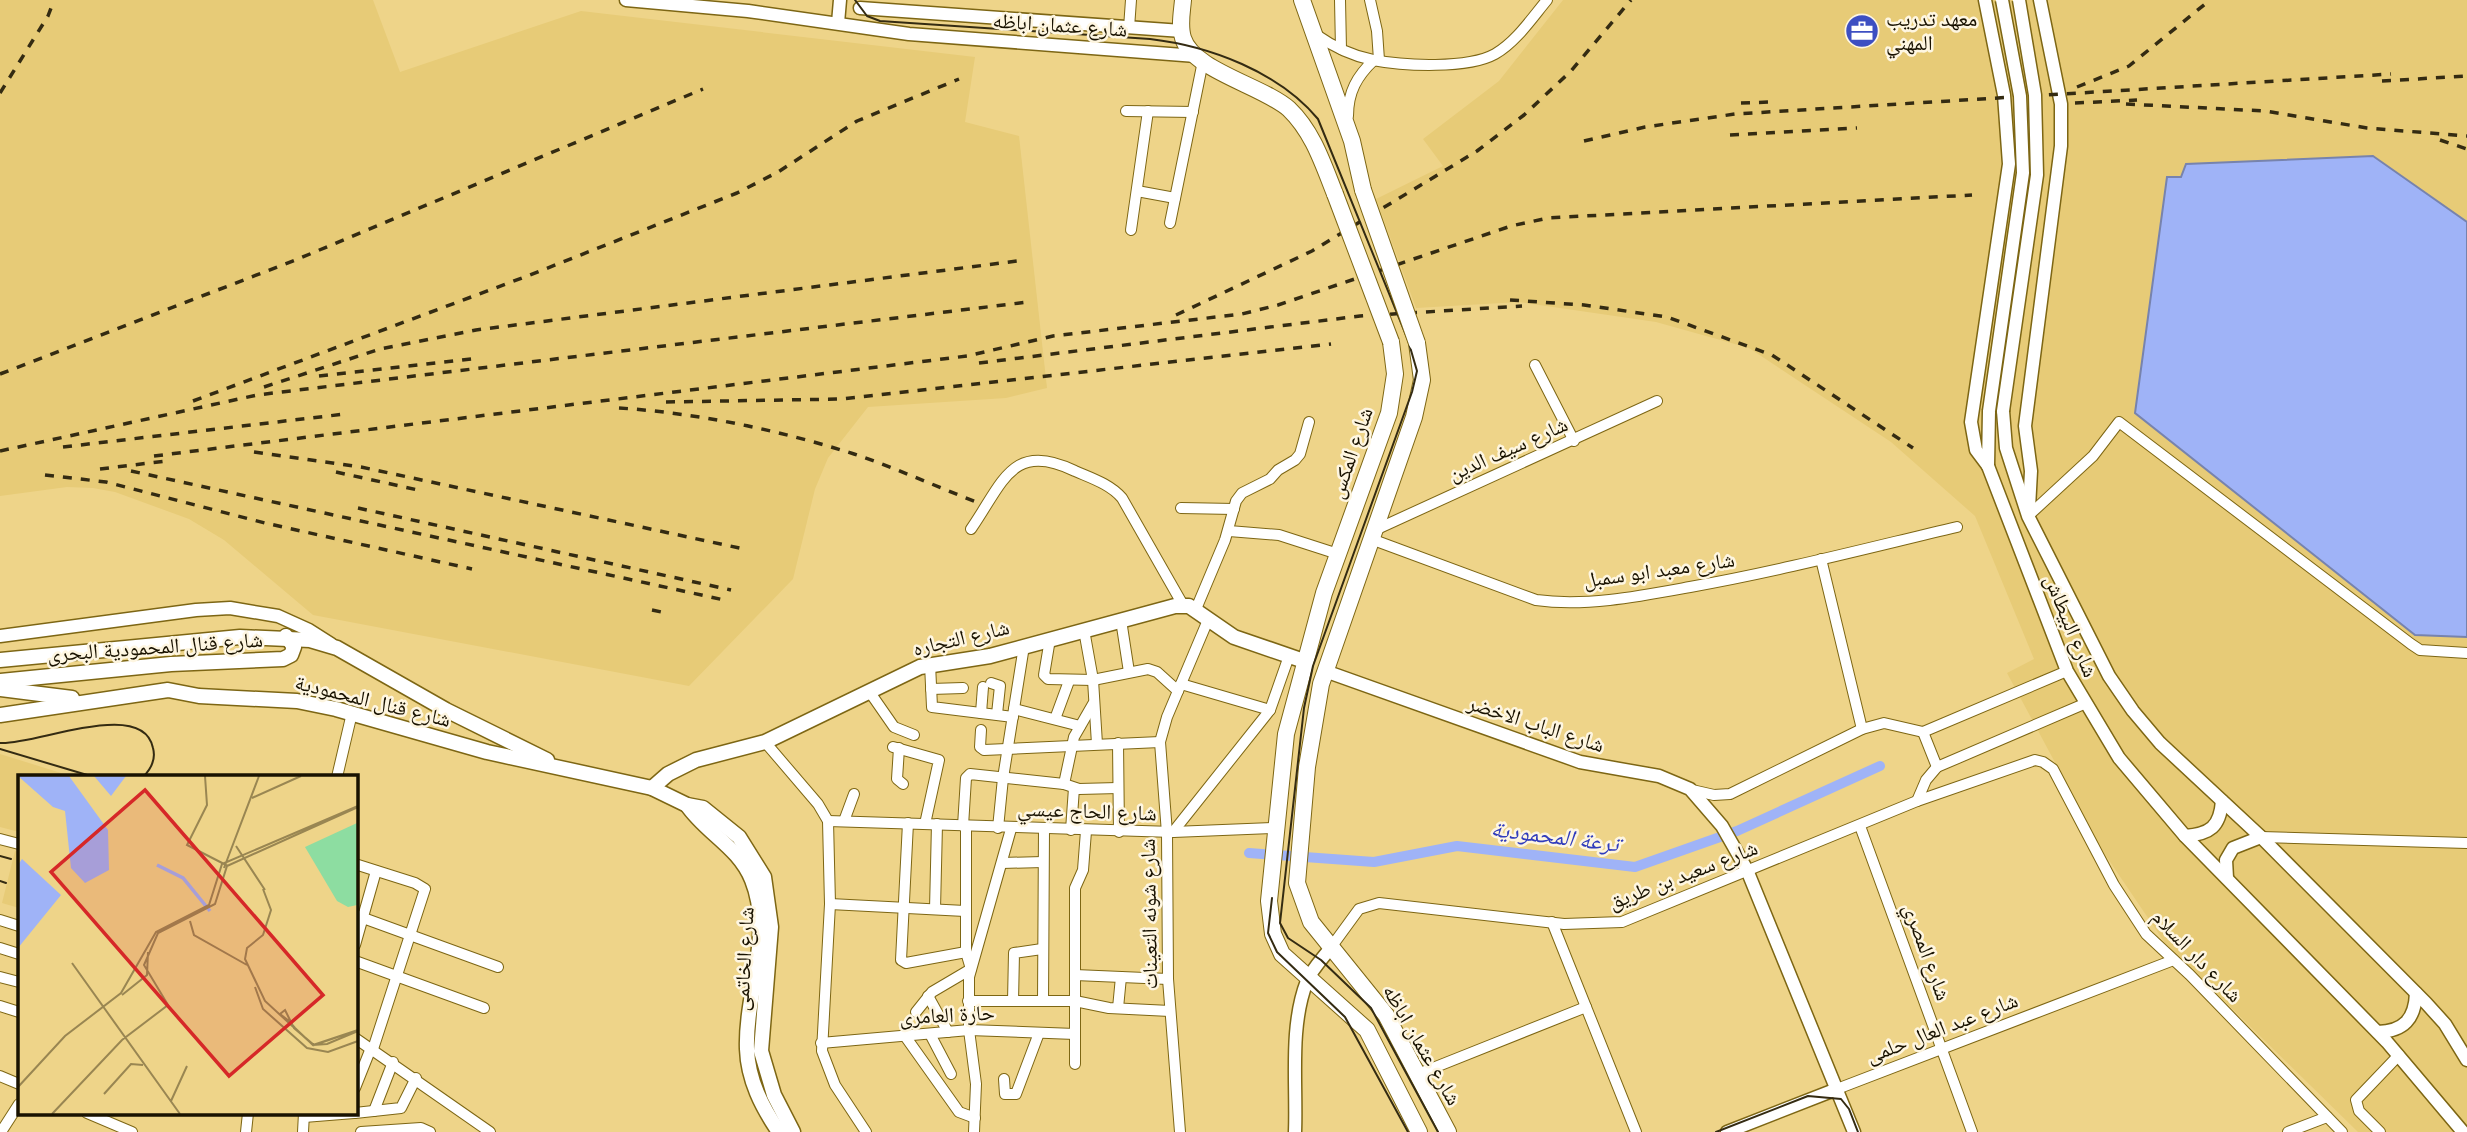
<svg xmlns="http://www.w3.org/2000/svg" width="2467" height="1132" font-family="Montserrat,'Noto Naskh Arabic',sans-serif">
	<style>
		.built { fill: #e7cb77 }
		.water { fill: #9fb3f7; stroke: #7783ad; stroke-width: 2 }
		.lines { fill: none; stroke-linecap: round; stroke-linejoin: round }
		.canal { stroke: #9fb3f7; stroke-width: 10 }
		.minor-casing { stroke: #7d6614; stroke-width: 12 }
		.tertiary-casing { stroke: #7d6614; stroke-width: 15 }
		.secondary-casing { stroke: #7d6614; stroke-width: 17 }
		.primary-casing { stroke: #7d6614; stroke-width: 18 }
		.minor { stroke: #fff; stroke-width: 10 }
		.tertiary { stroke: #fff; stroke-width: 12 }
		.secondary { stroke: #fff; stroke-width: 14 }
		.primary { stroke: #fff; stroke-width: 16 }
		.tram { stroke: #342b12; stroke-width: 2 }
		.rail { stroke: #342b12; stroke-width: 3.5; stroke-dasharray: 9 9; stroke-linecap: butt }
		.tertiary-bridge-casing { stroke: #7d6614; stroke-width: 15; stroke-linecap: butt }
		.primary-bridge-casing { stroke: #7d6614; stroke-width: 18; stroke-linecap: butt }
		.tertiary-bridge { stroke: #fff; stroke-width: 12 }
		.primary-bridge { stroke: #fff; stroke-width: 16 }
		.labels { text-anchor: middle; stroke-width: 5; stroke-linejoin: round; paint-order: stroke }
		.poi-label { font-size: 21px; fill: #191200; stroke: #fef6e1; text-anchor: start }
		.street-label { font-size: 21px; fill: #191200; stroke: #fef6e1 }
		.water-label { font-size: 23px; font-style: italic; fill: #313cbc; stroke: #fef6e1 }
		.inset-river { fill: none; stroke: #9fb3f7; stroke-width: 3.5 }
		.inset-road { fill: none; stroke: #998652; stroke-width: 2 }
		.view { fill: #d62828; fill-opacity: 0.15; stroke: #d62828; stroke-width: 3.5 }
		.inset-edge { fill: none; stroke: #191200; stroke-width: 3.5 }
	</style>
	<rect width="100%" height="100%" fill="#eed489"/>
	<g class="built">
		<path d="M0 0H373L400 72 581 11 975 57 965 122 1019 136 1047 388 1006 398 868 407 828 458 815 489 793 579 689 686 313 615 224 540 189 519 115 492 93 488 67 487 0 496Z"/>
		<path d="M1563 0H2467V222L2373 156 2167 177 2415 635 2467 637V1132H2358L2165 943 2102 850 2007 673 2034 659 1975 516 1891 442 1749 348 1656 322 1519 302 1416 308 1376 199 1443 166 1423 139 1499 81Z"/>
		<path d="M0 754 74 777H19V832L0 827Z"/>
		<path d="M15 851 19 852V908L2 903Z"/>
	</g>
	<path class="water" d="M2373 156 2467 222V637L2415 635 2135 413 2167 177H2181L2186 164Z"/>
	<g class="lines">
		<path class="canal" d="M1249 853 1374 862 1457 846 1635 867 1737 831 1880 766"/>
		<g class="minor-casing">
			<g id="minor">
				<path d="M1340 0 1341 49"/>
				<path d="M1370 0 1377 31 1379 60"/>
				<path d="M1129 28 1131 0"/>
				<path d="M1315 34C1332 46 1353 56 1373 60 1404 66 1468 69 1495 54 1516 42 1532 18 1547 0"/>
				<path d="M1126 111 1193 112"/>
				<path d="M1348 116C1348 92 1357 76 1374 60"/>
				<path d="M1137 191 1175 198"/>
				<path d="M1170 223 1203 61"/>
				<path d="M1131 230 1148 111"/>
				<path d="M1535 365 1574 441"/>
				<path d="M1181 508 1234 509"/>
				<path d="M2028 516 2093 456 2119 422 2411 644 2420 650 2467 653"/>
				<path d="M971 529C1003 483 1012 440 1075 471 1091 478 1110 484 1122 498L1183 605"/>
				<path d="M1375 530 1657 401"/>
				<path d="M1229 531 1279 535 1338 554"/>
				<path d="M1371 539 1536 600C1586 607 1641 596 1690 587 1780 571 1868 548 1957 527"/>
				<path d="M1821 559 1862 729"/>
				<path d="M1196 609 1225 540 1236 501 1242 493 1270 479 1278 470 1295 460 1300 454 1309 422"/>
				<path d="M1121 620 1129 672"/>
				<path d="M1084 630 1093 680 1097 744"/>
				<path d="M1050 639 1044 675 1048 679 1093 680 1148 669 1157 672 1178 691"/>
				<path d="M930 664 932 707 1013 717"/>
				<path d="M991 683 1000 686 997 714"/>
				<path d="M1181 684 1270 710"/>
				<path d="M931 689 963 688"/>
				<path d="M869 691 894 727 914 735"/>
				<path d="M1014 709 1080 726"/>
				<path d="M981 713 983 687"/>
				<path d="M1055 719 1069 681"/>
				<path d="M981 730 980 747 984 750 1160 742"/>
				<path d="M1923 732 1937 767"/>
				<path d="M765 742 818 804 828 821 830 904 822 1051 835 1085 866 1132"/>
				<path d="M1118 743 1119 832"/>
				<path d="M893 747 939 760 925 824"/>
				<path d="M899 748 897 779 903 784"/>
				<path d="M337 777 352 713"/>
				<path d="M1064 784 1074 737 1093 704"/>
				<path d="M1692 790 1714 795 1730 794 1862 729 1884 723 1923 732 2067 671"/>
				<path d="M1917 801 1926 780 1937 767 2084 704"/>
				<path d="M828 821 1173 832 1270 710 1289 656"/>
				<path d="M844 821 854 794"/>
				<path d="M908 823 901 960 906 963 966 952"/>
				<path d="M963 826 966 778 970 774 1064 784 1079 789 1118 788"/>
				<path d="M1860 826 1972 1132"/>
				<path d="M998 828 1003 778 1024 646"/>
				<path d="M1071 830 1074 788"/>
				<path d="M1173 832 1275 828"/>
				<path d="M2261 837 2467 843"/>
				<path d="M0 839 19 844"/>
				<path d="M1002 863 1043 862"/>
				<path d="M355 864 415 883 425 889 373 1049"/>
				<path d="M830 904 965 911"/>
				<path d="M935 909 937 824"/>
				<path d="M355 915 498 967"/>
				<path d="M0 920 19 926"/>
				<path d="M1552 922 1636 1132"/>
				<path d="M355 945 376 871"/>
				<path d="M1332 946 1359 909 1379 903 1564 924 1622 922 1917 801 2035 760 2043 762 2053 769 2114 885 2146 934 2190 975 2342 1132"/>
				<path d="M0 948 19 954"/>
				<path d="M355 961 484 1008"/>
				<path d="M1075 975 1168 979"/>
				<path d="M0 977 19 982"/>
				<path d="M928 996 948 1032"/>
				<path d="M968 1001H1075L1109 1008 1170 1011"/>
				<path d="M1013 1001 1014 953 1042 949"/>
				<path d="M1043 1001 1044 829"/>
				<path d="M0 1006 19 1012"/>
				<path d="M1118 1008 1121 977"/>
				<path d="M916 1012 932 992 971 969 966 952V826"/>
				<path d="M930 1034 951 1074"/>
				<path d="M905 1036 959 1112 975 1118"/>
				<path d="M355 1038 490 1132"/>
				<path d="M821 1043 969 1030 1075 1034"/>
				<path d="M1075 1064V888L1083 870 1086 831"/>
				<path d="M1418 1074 1586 1007"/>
				<path d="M0 1076 19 1084"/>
				<path d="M1004 1079 1005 1094H1016L1039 1033"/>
				<path d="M355 1088 371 1048"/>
				<path d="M1837 1089 2171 961"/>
				<path d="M374 1111 393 1062"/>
				<path d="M87 1113 132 1132"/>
				<path d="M355 1113 401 1108 416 1078"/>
				<path d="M304 1117 354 1113"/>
				<path d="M1 1132 19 1104"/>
				<path d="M246 1132 248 1113"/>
				<path d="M303 1132 304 1113"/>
				<path d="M361 1132 421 1128 430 1132"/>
				<path d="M974 1132 976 1084 969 1030V977L1011 829"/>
				<path d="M1180 1132 1168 979 1167 833 1160 742 1167 717 1208 620"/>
				<path d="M2288 1132 2327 1117"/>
				<path d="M2380 1132 2359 1111 2356 1100 2399 1055"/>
			</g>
		</g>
		<g class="tertiary-casing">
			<g id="tertiary">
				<path d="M626 0 748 11 909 34 1196 56"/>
				<path d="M1985 0 2004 95 2009 164 1971 422 1976 450 1988 466"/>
				<path d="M860 8 1182 31"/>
				<path d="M838 23 840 0"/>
				<path d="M1989 411 1988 466 2067 671 2119 758 2185 836 2387 1042 2463 1132"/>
				<path d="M2003 411 2006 448 2028 516 2109 676 2133 711 2160 743 2261 837 2426 1003 2445 1024 2467 1060"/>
				<path d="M2029 508 2031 471 2025 426 2061 146V104L2040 0"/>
				<path d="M0 636 196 610 230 608 278 616 309 630 331 644"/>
				<path d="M1325 671 1580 762 1659 776 1690 789 1722 826 1747 870 1854 1132"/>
				<path d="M2185 836C2210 834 2220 827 2222 801"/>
				<path d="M2227 878 2226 860 2233 848 2261 837"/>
				<path d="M2378 1032C2404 1031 2415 1019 2416 993"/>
				<path d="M1295 1132C1297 1084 1289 1027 1307 981 1312 969 1324 957 1332 946"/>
				<path d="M1727 1132 1837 1089"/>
			</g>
		</g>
		<g class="secondary-casing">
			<g id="secondary">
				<path d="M0 660 240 637 310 640 337 648 446 710 547 760"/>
				<path d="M0 681 171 664 283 659 291 655 294 647 286 636"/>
				<path d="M0 689 72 698"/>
				<path d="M0 715 168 690 199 696 297 701 336 709 487 752 652 788 687 805 703 808 739 837 764 877 771 927 761 1051 774 1095 793 1132"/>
				<path d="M652 788 668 774 696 760 765 742 920 667 990 656 1175 606H1189L1234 637 1304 661"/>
				<path d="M687 805C706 833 739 847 752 880 774 934 745 993 747 1049 748 1080 762 1107 779 1132"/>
			</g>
		</g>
		<g class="primary-casing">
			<g id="primary">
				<path d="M1183 0C1182 12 1179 26 1183 38 1192 70 1263 86 1289 109 1313 132 1323 164 1335 194"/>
				<path d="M1302 0 1352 141 1363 190"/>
				<path d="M1391 342 1395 374 1389 413 1324 593 1286 734 1269 901 1273 934 1282 954 1367 1030 1419 1132"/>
				<path d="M1417 343 1422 380 1414 417 1321 684 1307 767 1297 883 1311 922 1386 1015 1448 1132"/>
			</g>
		</g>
		<use href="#minor" class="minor"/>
		<use href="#tertiary" class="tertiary"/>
		<use href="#secondary" class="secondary"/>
		<use href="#primary" class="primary"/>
		<g class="tram">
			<path d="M855 0 867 16 880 21 1150 39C1210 46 1279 72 1318 119L1408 340 1417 371 1412 392 1313 666 1304 708 1280 923 1288 938 1321 960 1371 1008 1438 1132"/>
			<path d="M0 743C34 746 143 697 153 748 156 759 151 769 143 777"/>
			<path d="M0 749 94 777"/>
			<path d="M0 856 11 859"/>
			<path d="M0 881 6 883"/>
			<path d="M1272 898 1268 933 1277 952 1345 1017 1408 1132"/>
			<path d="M1716 1132 1808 1096 1841 1099 1849 1109 1858 1132"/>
		</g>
		<g class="rail">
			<path d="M2382 81 2467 76"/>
			<path d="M2077 87 2129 66 2210 0"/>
			<path d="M0 93 48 16 54 0"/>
			<path d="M1741 103 1770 102"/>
			<path d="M2075 103 2137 100"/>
			<path d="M2126 104 2265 111 2367 128 2467 136"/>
			<path d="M1730 135 1857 128"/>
			<path d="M2440 140 2467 149"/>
			<path d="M1584 141 1645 127 1735 114 2391 74"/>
			<path d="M1510 300 1584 305 1667 317 1772 355 1913 448"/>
			<path d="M1176 315 1312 251 1477 151 1524 115 1571 71 1631 0"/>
			<path d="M979 363 1360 316 1522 306"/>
			<path d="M0 374 298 259 703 89"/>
			<path d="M319 376 479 358"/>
			<path d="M264 387 380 349 476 330 1025 260"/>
			<path d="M193 401 530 275 737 193 778 172 857 121 959 79"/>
			<path d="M666 402 842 399 1331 344"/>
			<path d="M619 408C697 413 779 430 854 454 896 468 937 487 979 503"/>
			<path d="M63 447 345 414"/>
			<path d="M0 451 257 395 1028 302"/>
			<path d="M254 452 361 467 744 549"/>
			<path d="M154 456 967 356 1053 336 1242 314 1278 305 1511 226 1548 218 1972 195"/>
			<path d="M100 469 166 461"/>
			<path d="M131 471 729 601"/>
			<path d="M336 472 418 490"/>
			<path d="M45 475 106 482 265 523 472 569"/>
			<path d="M358 508 731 590"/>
			<path d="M652 610 666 613"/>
		</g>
		<g class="tertiary-bridge-casing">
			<g id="tertiary-bridge">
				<path d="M1989 411 2023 173 2020 96 2002 0"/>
				<path d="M2003 411 2037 175 2035 95 2019 0"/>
			</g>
		</g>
		<g class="primary-bridge-casing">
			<g id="primary-bridge">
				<path d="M1363 190 1417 343"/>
				<path d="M1335 194 1391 342"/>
			</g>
		</g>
		<use href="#tertiary-bridge" class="tertiary-bridge"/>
		<use href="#primary-bridge" class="primary-bridge"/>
	</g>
	<defs>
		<g id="office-disc" transform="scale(1.75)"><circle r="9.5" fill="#3d4fc2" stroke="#fef6e1"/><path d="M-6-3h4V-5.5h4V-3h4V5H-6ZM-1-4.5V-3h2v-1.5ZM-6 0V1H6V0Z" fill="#fff"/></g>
	</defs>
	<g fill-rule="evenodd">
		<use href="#office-disc" x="1862" y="31"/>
	</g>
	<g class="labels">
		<g class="poi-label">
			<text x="1886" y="26">معهد تدريب<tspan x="1886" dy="24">المهني</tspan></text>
		</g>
		<g class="street-label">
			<text transform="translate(1060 25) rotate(4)" y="7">شارع عثمان اباظه</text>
			<text transform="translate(1508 449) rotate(-24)" y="7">شارع سيف الدين</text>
			<text transform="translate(1351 453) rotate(-71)" y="7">شارع المكس</text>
			<text transform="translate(1659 570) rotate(-8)" y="7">شارع معبد ابو سمبل</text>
			<text transform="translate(2071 626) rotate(68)" y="7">شارع البيطاش</text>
			<text transform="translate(961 638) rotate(-13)" y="7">شارع التجاره</text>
			<text transform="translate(155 647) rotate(-4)" y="7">شارع قنال المحمودية البحرى</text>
			<text transform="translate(373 701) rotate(14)" y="7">شارع قنال المحمودية</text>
			<text transform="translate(1536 724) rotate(18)" y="7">شارع الباب الاخضر</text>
			<text transform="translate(1087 811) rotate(2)" y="7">شارع الحاج عيسي</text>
			<text transform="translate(1683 875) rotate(-21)" y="7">شارع سعيد بن طريق</text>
			<text transform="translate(1149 914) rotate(-91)" y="7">شارع شونه التعينات</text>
			<text transform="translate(1927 952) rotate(70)" y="7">شارع المصري</text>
			<text transform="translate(2197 956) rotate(46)" y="7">شارع دار السلام</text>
			<text transform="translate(744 959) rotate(-87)" y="7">شارع الخاتمى</text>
			<text transform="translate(947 1015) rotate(-3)" y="7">حارة العامرى</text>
			<text transform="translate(1942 1028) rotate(-21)" y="7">شارع عبد العال حلمى</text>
			<text transform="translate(1422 1045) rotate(60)" y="7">شارع عثمان اباظه</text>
		</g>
		<g class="water-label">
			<text transform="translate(1555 836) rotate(7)" y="8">ترعة المحمودية</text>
		</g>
	</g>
	<g transform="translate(18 775)">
		<rect width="340" height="340" fill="#eed489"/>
		<path d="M339 48V130L330 132 319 126 287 72Z" fill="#8ddda1"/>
		<path d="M0 1H51L90 55 91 95 67 108 53 93 47 36 35 32ZM76 1H108L93 21ZM4 84 43 120 0 173V90Z" fill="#9fb3f7"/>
		<path class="inset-river" d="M139 90 165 103 192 136"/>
		<path class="inset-road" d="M187 1 189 30 169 70 210 91M234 23 283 1M218 71 247 115M206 93 241 1M245 114 253 135 245 160 229 173 227 184 247 226 295 270 309 269 340 256M172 146 176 160 229 190M54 188 162 339M237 212 245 234 289 273 310 277 340 266M104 220 129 200 130 177M267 235 276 253 296 270 340 255 295 270 277 253 271 246 262 239ZM0 312 47 261 103 218 138 157 191 130 204 89 340 31M86 319 113 289 125 290M153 326 169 291M34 339 104 265 150 230 126 190 140 158 197 129 209 91 340 32"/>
		<path class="view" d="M127 15 305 220 211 301 33 97Z"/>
		<rect width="340" height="340" class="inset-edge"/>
	</g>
</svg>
